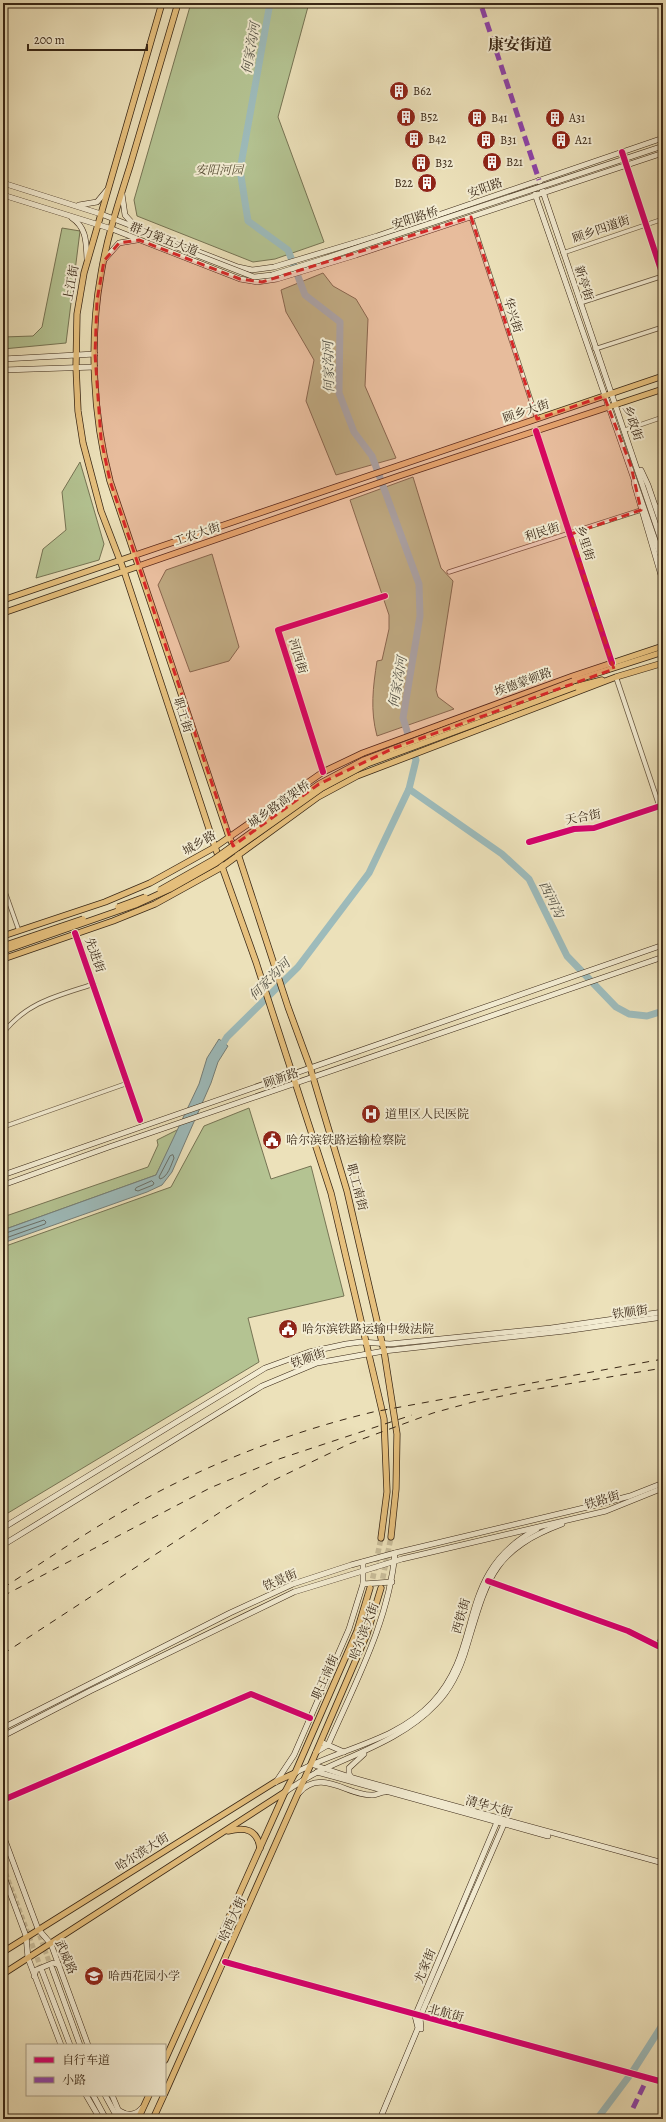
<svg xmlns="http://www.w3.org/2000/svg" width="666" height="2122" font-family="Alegreya,'Noto Serif SC',serif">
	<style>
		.green { fill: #b4c392; stroke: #767454 }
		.water { fill: #9dbbbb; stroke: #757f79 }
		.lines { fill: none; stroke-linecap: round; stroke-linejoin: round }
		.shore { stroke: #6a7068; stroke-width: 1 }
		.river { stroke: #9dbbbb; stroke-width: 7 }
		.secondary-tunnel { stroke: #c8bc99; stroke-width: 5; stroke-dasharray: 5 2.5; stroke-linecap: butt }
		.primary-tunnel { stroke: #c8bc99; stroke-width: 5.5; stroke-dasharray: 5.5 3; stroke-linecap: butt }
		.minor-casing { stroke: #65553e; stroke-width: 5 }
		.tertiary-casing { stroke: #65553e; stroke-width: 5.5 }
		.secondary-casing { stroke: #382615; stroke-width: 6 }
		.primary-casing { stroke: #382615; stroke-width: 7 }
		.trunk-casing { stroke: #382615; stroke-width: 7 }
		.minor { stroke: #f3ecd2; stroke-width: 3.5 }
		.tertiary { stroke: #f3ecd2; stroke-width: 4 }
		.secondary { stroke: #f3ecd2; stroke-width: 5 }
		.primary { stroke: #e6c07d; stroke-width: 5.5 }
		.trunk { stroke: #e6c07d; stroke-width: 5.5 }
		.rail { stroke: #382615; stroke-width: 1; stroke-dasharray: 7 7; stroke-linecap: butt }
		.secondary-bridge-casing { stroke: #382615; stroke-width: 6; stroke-linecap: butt }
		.trunk-bridge-casing { stroke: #382615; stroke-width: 7; stroke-linecap: butt }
		.secondary-bridge { stroke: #f3ecd2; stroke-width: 5 }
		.trunk-bridge { stroke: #e6c07d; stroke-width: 5.5 }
		.quiet { stroke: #8e44ad; stroke-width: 5; stroke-dasharray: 10 5; stroke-linecap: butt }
		.cycleway-casing { stroke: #f3ecd2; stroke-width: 8 }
		.cycleway { stroke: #d6006c; stroke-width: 6 }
		.marked { fill: #d62828; fill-opacity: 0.2; stroke: #d62828; stroke-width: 3; stroke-dasharray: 8 5; stroke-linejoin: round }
		.labels { text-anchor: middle; stroke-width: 4; stroke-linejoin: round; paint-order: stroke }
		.poi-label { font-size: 12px; fill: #382615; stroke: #f3ecd2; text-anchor: start }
		.park-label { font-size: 12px; font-style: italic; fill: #574d34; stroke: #f3ecd2 }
		.street-label { font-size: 12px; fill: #382615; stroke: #f3ecd2 }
		.water-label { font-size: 13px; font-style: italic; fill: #565347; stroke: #f3ecd2 }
		.district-label { font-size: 16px; font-weight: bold; fill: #382615; stroke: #f3ecd2 }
	</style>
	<rect width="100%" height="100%" fill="#ece1ba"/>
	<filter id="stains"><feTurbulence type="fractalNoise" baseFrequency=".005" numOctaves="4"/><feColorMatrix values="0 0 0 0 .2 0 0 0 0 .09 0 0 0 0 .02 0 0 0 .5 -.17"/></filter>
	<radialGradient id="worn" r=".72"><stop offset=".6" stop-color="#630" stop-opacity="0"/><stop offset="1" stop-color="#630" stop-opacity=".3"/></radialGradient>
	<g class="green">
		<path d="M191 3H309L278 117 324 242 275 259 253 262 137 216 134 200Z"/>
		<path d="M62 228 80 231 66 343 3 349V337L33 336 42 327Z"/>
		<path d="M323 273 333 286 356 299 368 319 365 386 396 458 336 475 306 401 314 360 286 312 281 290Z"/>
		<path d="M80 462 104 544 99 560 36 578 43 549 66 530 62 492Z"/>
		<path d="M413 477 441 568 453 581 436 690 438 697 454 709 377 736C370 710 373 687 377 661L382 660 389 629V615L350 500Z"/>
		<path d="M212 554 239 647 229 661 190 672 158 585 166 570Z"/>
		<path d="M249 1108 271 1179 311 1166 344 1296 248 1318 259 1362 3 1516V1247L171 1187 204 1126Z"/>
		<path d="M179 1129 156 1175 3 1230V1217L148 1167 158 1145 157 1140Z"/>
	</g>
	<path class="water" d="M219 1039 228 1046 218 1062 211 1083 172 1172 162 1185 147 1192 3 1243V1230L156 1175 199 1084 207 1058Z"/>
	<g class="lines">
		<g class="shore">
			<path d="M173 1155 174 1158C171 1165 168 1177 160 1179L159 1177 170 1156Z"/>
			<path d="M152 1181 154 1183 153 1185 138 1191 135 1190 136 1188Z"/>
			<path d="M3 1234 44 1220 46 1222 45 1224 3 1239"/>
		</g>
		<g class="river">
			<path d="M409 789 502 854 529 879 567 956 616 1007 629 1014 647 1016 663 1011"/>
			<path d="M219 1050 227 1037 298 967 369 873 409 789 416 760 403 718 420 616 419 584 372 456 354 432 339 393 340 322 305 295 288 250 248 221 240 170 270 3"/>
			<path d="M597 2119 633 2071 663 2024"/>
		</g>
		<g class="secondary-tunnel">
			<path d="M3 1866 42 1971"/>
			<path d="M37 1928 51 1967"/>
		</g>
		<g class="primary-tunnel">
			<path d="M371 1587 381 1538"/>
			<path d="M381 1587 391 1537"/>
		</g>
		<g class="minor-casing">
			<g id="minor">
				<path d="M152 3 161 5"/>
				<path d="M622 152 663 276"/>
				<path d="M471 217 537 419"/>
				<path d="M563 253 663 219"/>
				<path d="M580 303 663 276"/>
				<path d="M595 349 663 327"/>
				<path d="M625 430 663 417"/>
				<path d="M656 507 663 504"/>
				<path d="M449 572 641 510"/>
				<path d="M323 772 278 630 385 596"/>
				<path d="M529 842 574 829 594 828 663 805"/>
				<path d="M3 886 19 931"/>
				<path d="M76 934 140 1120"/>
				<path d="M3 1033C27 1002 57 996 94 984"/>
				<path d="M3 1127 128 1083"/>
				<path d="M488 1581 628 1631 658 1646"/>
				<path d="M663 1632 658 1646 663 1650"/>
				<path d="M3 1800 251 1694 310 1718"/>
			</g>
		</g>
		<g class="tertiary-casing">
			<g id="tertiary">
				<path d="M536 431 612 663"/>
				<path d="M616 677 663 817"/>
				<path d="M225 1962 663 2082"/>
			</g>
		</g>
		<g class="secondary-casing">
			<g id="secondary">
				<path d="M539 180 663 546"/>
				<path d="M3 183 101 214 238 267 252 270 274 267 377 236 663 138"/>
				<path d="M122 194 125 215 134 225"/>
				<path d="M535 194 663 563"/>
				<path d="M3 195 112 229 240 279 257 282 277 279 356 255 663 153"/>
				<path d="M79 205 97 202 107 190"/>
				<path d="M72 218C87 228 86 243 87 259"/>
				<path d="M104 260 119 243 137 240"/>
				<path d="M3 359 95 354"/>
				<path d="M3 370 95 367"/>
				<path d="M641 470 648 485 663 529"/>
				<path d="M634 483 663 582"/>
				<path d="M3 1175 663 945"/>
				<path d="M3 1185 109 1147 663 957"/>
				<path d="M3 1528 265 1368 309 1352 346 1344 361 1342 390 1344 551 1328 663 1312"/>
				<path d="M3 1545 262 1386 317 1363 384 1351 565 1331 663 1317"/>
				<path d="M363 1584 392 1582"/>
				<path d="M3 1728 230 1613 293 1584 351 1565 395 1553 596 1505 630 1496 663 1483"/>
				<path d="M3 1736 90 1691 294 1592 402 1559 606 1511 663 1488"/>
				<path d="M321 1742 344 1752"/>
				<path d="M316 1752 328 1745C355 1683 389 1621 395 1553"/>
				<path d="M311 1764 353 1778 663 1863"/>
				<path d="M317 1772 548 1836"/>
				<path d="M295 1773C340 1748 395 1742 432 1703 486 1646 454 1573 537 1529"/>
				<path d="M352 1778 349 1774V1768L364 1754"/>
				<path d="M276 1782 294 1755 349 1629 363 1584V1562"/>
				<path d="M285 1792C297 1784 310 1775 324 1769 363 1751 406 1736 436 1704 452 1688 461 1667 467 1646 487 1580 492 1550 562 1524"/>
				<path d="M299 1793C321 1767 349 1797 373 1795 377 1795 381 1792 385 1792"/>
				<path d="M3 1835 38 1929 51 1944 88 2045"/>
				<path d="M3 1874 26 1936 28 1958 61 2045"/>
				<path d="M52 1968 80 2045"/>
				<path d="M42 1971 70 2045"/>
				<path d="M34 1976 36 1970 53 1963 59 1965"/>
				<path d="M421 2029 420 2017 504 1824"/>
				<path d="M86 2095 100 2119"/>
				<path d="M93 2095 106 2119"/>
				<path d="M105 2095 118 2119"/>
				<path d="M112 2095 122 2119"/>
				<path d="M120 2111C128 2116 136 2115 142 2108"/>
				<path d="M380 2119 418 2028 415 2016 497 1822"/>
			</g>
		</g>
		<g class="primary-casing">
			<g id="primary">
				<path d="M162 3 84 273 77 314 76 367 78 411 83 443 101 511 124 571 215 847 256 962 331 1193 384 1419 387 1492 381 1538"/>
				<path d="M178 3C162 57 146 111 130 166 119 201 107 237 101 274 89 340 93 416 110 481L229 837 238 854 288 1007 310 1067 347 1191 384 1351 397 1434 396 1489 391 1537"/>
				<path d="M3 600 663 376"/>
				<path d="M3 613 399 476 663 389"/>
				<path d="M228 1831C245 1827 257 1829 260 1848"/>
				<path d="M3 1952 275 1782 295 1773"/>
				<path d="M3 1974 285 1792"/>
				<path d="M165 2060 285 1792 295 1773 357 1631 370 1588"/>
				<path d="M165 2093 311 1764 367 1634 381 1588"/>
				<path d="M138 2119 149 2095"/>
				<path d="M153 2119 164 2095"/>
			</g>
		</g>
		<g class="trunk-casing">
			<g id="trunk">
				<path d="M573 681 663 652"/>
				<path d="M575 687 602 680"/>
				<path d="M3 936 105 902 150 883 215 847 323 772 363 753 573 676 663 646"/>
				<path d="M3 959 113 921 155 904 222 867 318 797 357 776 616 677 663 663"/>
			</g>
		</g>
		<use href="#minor" class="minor"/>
		<use href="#tertiary" class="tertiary"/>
		<use href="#secondary" class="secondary"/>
		<use href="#primary" class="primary"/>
		<use href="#trunk" class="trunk"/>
		<g class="rail">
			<path d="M3 1588C54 1555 104 1520 158 1492 226 1457 298 1430 373 1412L663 1359"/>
			<path d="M3 1596 210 1488 279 1459 412 1415"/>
			<path d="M3 1654 225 1509 272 1481 349 1444 433 1413 473 1402 526 1391 663 1368"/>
		</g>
		<g class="secondary-bridge-casing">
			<path id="secondary-bridge" d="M174 246 254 277 272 275 320 260 663 146"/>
		</g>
		<g class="trunk-bridge-casing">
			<g id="trunk-bridge">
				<path d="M160 890 213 860 319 784 364 760 573 681"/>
				<path d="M118 907 145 897"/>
				<path d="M3 946 83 919"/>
				<path d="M3 951 135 905 170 889 216 863 322 788 367 764 575 687"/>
			</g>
		</g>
		<use href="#secondary-bridge" class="secondary-bridge"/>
		<use href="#trunk-bridge" class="trunk-bridge"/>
		<g class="quiet">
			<path d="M482 8 539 180"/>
			<path d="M633 2108 646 2081"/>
		</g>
		<g class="cycleway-casing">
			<g id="cycleway">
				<path d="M622 152 663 276"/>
				<path d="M536 431 612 663"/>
				<path d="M323 772 278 630 385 596"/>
				<path d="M529 842 574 829 594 828 663 805"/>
				<path d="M75 933 140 1120"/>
				<path d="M488 1581 628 1631 658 1646"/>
				<path d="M3 1800 251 1694 310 1718"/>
				<path d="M225 1962 663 2082"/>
			</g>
		</g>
		<use href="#cycleway" class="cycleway"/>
	</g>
	<path class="marked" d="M471 217 537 419 604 396 631 466 641 510 571 534 614 669 394 748 319 784 233 846 110 481 101 439 95 354 97 300 104 261 119 243 139 240 240 279 262 282Z"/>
	<defs>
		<g id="building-disc" transform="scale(1)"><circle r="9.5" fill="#8f2418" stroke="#f3ecd2"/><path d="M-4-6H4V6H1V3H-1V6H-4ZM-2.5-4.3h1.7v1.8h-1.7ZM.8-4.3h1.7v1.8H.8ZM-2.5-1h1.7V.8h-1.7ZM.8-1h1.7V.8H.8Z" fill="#fff"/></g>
		<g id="hospital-disc" transform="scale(1)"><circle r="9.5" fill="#8f2418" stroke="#f3ecd2"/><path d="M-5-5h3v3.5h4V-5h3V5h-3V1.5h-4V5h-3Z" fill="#fff"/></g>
		<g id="civic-disc" transform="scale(1)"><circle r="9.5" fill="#8f2418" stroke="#f3ecd2"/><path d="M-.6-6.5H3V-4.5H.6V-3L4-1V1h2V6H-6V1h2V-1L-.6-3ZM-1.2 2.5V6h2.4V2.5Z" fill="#fff"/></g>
		<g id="school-disc" transform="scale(1)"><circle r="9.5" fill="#8f2418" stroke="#f3ecd2"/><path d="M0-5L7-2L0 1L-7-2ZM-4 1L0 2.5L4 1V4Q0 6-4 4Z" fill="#fff"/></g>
	</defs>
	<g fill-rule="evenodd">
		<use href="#building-disc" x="399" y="91"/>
		<use href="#building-disc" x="406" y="117"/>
		<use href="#building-disc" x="477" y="118"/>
		<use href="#building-disc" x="555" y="118"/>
		<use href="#building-disc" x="414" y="139"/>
		<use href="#building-disc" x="486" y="140"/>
		<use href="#building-disc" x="561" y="140"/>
		<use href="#building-disc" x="492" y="162"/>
		<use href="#building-disc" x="421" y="163"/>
		<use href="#building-disc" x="427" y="183"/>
		<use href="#hospital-disc" x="371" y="1114"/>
		<use href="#civic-disc" x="272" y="1140"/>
		<use href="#civic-disc" x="288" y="1329"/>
		<use href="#school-disc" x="94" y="1976"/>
	</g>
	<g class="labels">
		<g class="poi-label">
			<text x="413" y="95">B62</text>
			<text x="420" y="121">B52</text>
			<text x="491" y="122">B41</text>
			<text x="569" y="122">A31</text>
			<text x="428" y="143">B42</text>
			<text x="500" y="144">B31</text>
			<text x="575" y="144">A21</text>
			<text x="506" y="166">B21</text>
			<text x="435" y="167">B32</text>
			<text x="413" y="187" text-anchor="end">B22</text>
			<text x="385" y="1118">道里区人民医院</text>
			<text x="286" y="1144">哈尔滨铁路运输检察院</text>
			<text x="302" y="1333">哈尔滨铁路运输中级法院</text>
			<text x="108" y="1980">哈西花园小学</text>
		</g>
		<g class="park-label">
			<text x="219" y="174">安阳河园</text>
		</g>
		<g class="street-label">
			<text transform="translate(485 188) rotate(-20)" y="4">安阳路</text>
			<text transform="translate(415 218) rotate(-18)" y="4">安阳路桥</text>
			<text transform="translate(601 229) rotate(-19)" y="4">顾乡四道街</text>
			<text transform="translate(164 239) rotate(21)" y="4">群力第五大道</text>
			<text transform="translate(71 283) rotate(-79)" y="4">上江街</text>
			<text transform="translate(584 283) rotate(72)" y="4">新亭街</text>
			<text transform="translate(513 315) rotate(72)" y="4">华兴街</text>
			<text transform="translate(526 411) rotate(-19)" y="4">顾乡大街</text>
			<text transform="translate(633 423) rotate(71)" y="4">乡政街</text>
			<text transform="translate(542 532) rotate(-18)" y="4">利民街</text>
			<text transform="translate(197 534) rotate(-19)" y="4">工农大街</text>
			<text transform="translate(585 543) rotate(72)" y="4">乡里街</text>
			<text transform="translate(298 656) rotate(73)" y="4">河西街</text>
			<text transform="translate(523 682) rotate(-20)" y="4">埃德蒙顿路</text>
			<text transform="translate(183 715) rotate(72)" y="4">职工街</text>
			<text transform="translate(279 804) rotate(-35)" y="4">城乡路高架桥</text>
			<text transform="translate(583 817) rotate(-11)" y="4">天合街</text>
			<text transform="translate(199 843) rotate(-30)" y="4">城乡路</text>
			<text transform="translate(95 955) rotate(70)" y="4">先进街</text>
			<text transform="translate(281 1078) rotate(-19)" y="4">顾新路</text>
			<text transform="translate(357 1187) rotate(75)" y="4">职工南街</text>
			<text transform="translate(630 1312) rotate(-8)" y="4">铁顺街</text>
			<text transform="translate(308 1358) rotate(-19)" y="4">铁顺街</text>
			<text transform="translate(602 1500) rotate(-17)" y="4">铁路街</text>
			<text transform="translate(280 1580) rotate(-23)" y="4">铁景街</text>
			<text transform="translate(461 1616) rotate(-74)" y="4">西铁街</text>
			<text transform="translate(364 1631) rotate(-69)" y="4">哈尔滨大街</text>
			<text transform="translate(325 1677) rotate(-66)" y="4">职工南街</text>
			<text transform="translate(489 1806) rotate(15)" y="4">清华大街</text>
			<text transform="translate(142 1852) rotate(-32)" y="4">哈尔滨大街</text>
			<text transform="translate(232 1919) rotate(-66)" y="4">哈西大街</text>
			<text transform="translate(66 1957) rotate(67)" y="4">武威路</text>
			<text transform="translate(425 1966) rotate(-67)" y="4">尤家街</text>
			<text transform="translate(446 2013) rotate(15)" y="4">北航街</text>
		</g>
		<g class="water-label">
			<text transform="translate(250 48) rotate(-80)" y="5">何家沟河</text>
			<text transform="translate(328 367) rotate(-91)" y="5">何家沟河</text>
			<text transform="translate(397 682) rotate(-80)" y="5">何家沟河</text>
			<text transform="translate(552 899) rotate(64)" y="5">西河沟</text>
			<text transform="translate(269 979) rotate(-45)" y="5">何家沟河</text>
		</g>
		<g class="district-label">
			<text x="520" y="50">康安街道</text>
		</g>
	</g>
	<rect width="666" height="2122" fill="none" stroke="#ece1ba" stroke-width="16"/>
	<rect x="4" y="4" width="658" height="2114" fill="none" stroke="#382615" stroke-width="2"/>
	<rect x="8" y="8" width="650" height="2106" fill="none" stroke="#382615"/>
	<rect x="26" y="2044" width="140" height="52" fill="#f3ecd2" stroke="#a89d86"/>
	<rect x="34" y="2057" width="20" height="6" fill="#d6006c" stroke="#a89d86"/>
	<text x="62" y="2064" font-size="12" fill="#382615">自行车道</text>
	<rect x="34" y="2077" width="20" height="6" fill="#8e44ad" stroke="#a89d86"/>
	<text x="62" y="2084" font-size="12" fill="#382615">小路</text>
	<path d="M28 44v6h119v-6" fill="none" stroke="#382615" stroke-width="2"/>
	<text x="34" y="44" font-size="12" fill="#382615" stroke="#f3ecd2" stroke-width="3" paint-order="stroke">200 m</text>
	<rect width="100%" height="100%" filter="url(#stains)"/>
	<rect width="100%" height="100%" fill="url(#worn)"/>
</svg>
